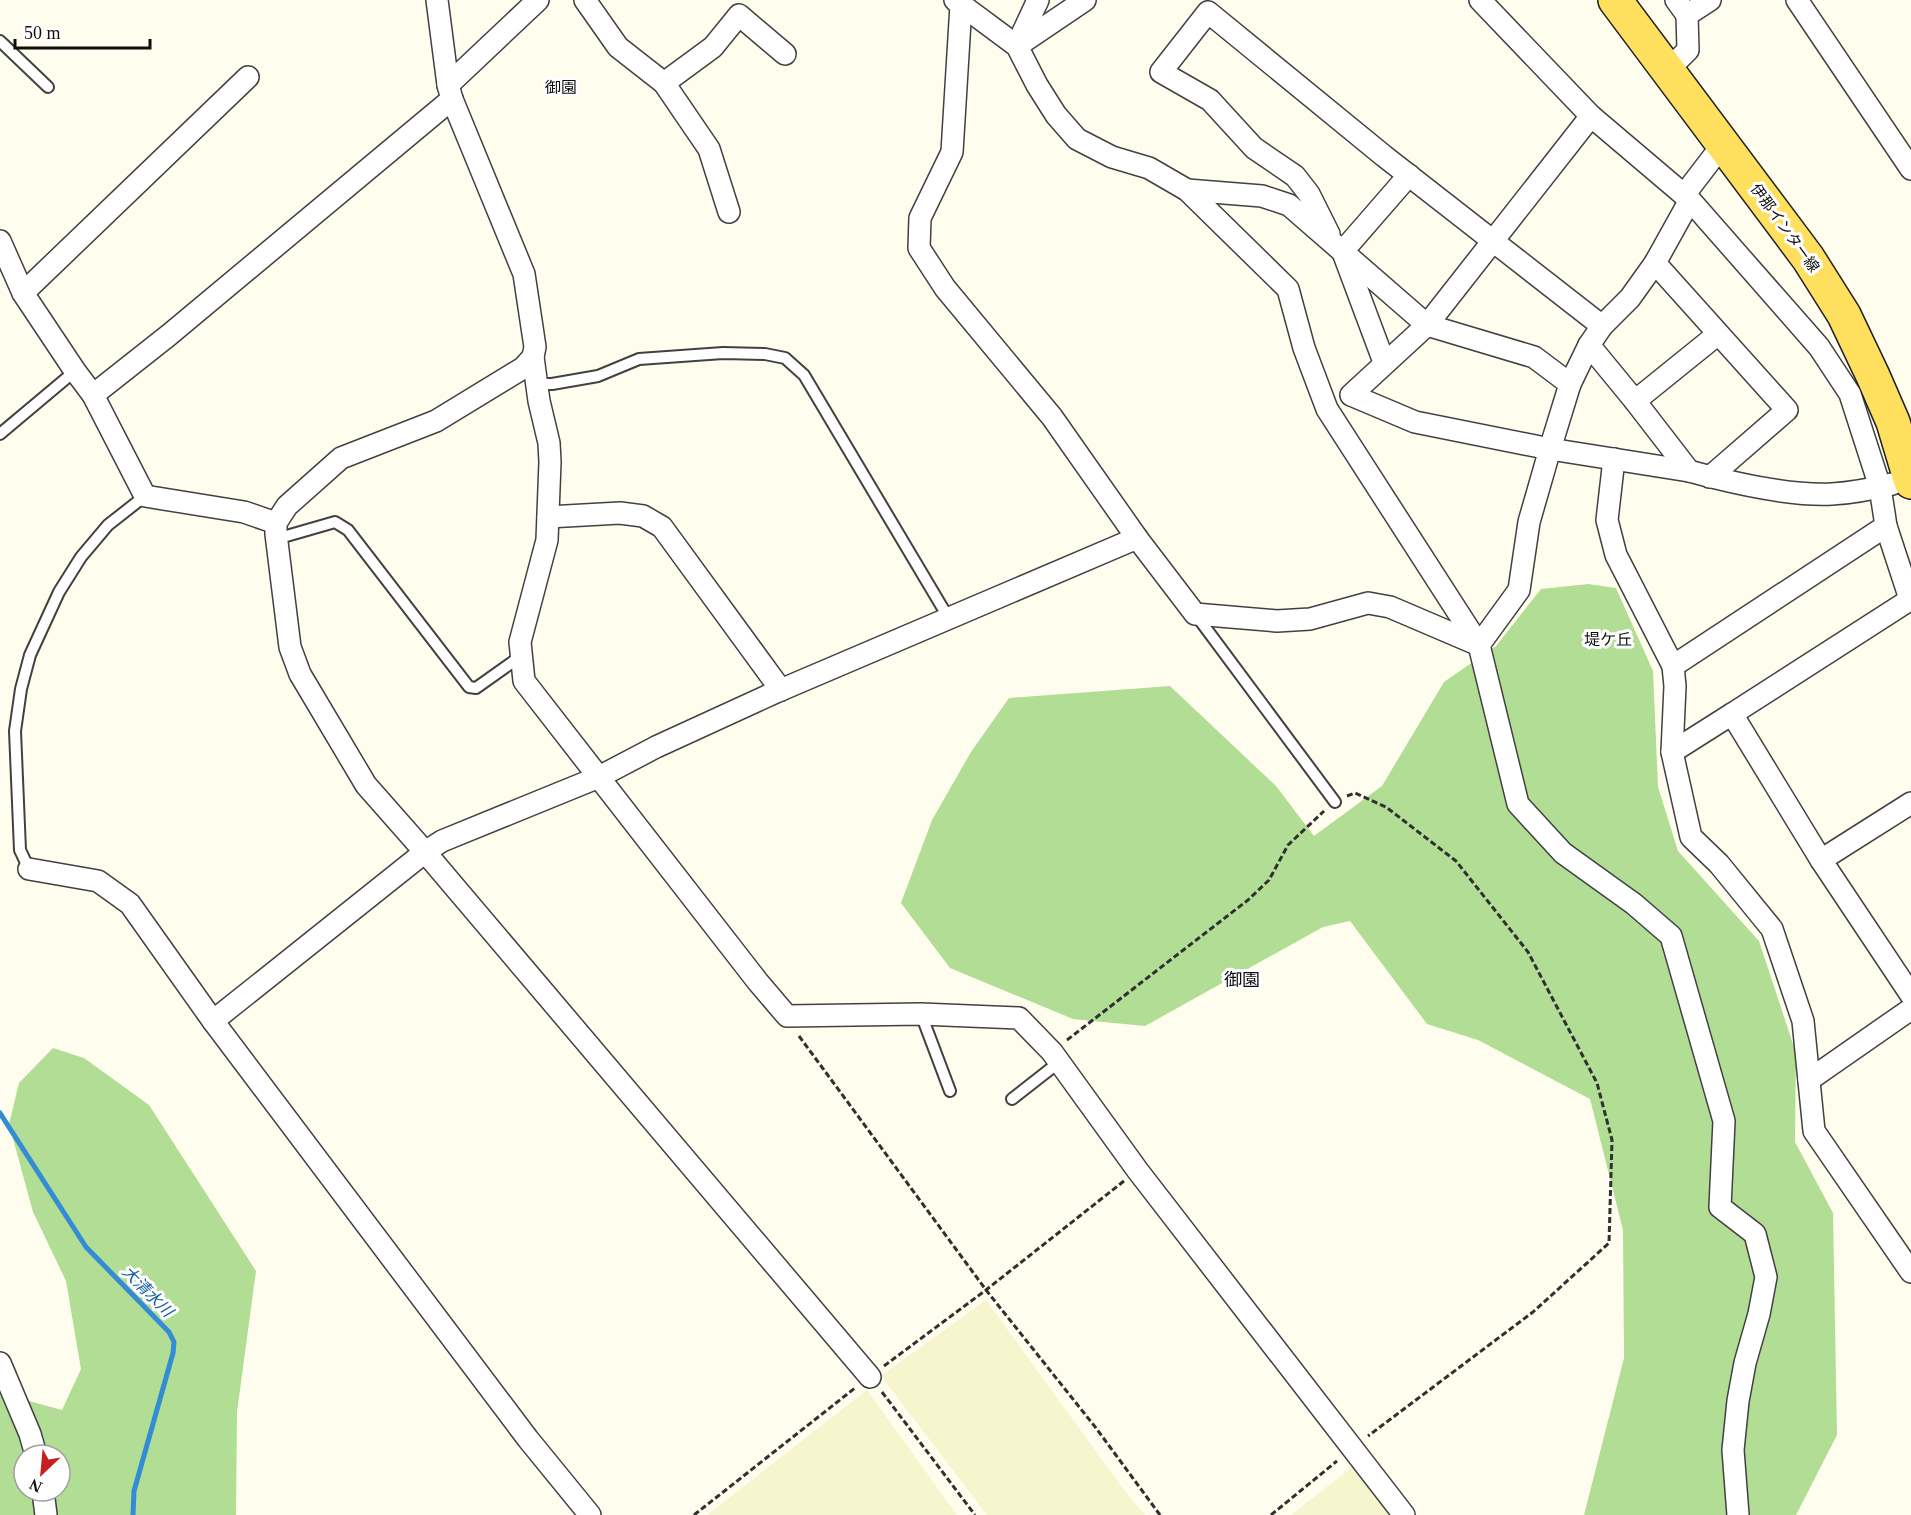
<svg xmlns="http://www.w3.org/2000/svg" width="1911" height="1515" font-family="'Times New Roman','Noto Sans JP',serif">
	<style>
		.farmland { fill: #f6f5cd }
		.forest { fill: #b1dd94; fill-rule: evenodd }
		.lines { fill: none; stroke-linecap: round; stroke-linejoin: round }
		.stream { stroke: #338cd4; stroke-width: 5 }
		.service-casing { stroke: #414141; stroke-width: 14 }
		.minor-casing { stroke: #414141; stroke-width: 24 }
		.primary-casing { stroke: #1f1f1f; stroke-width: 36 }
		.path { stroke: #303030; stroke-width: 3; stroke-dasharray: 6 3; stroke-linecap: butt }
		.service { stroke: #fff; stroke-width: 10 }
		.minor { stroke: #fff; stroke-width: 21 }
		.primary { stroke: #ffe05e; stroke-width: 33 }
		.labels { text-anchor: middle; stroke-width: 6; stroke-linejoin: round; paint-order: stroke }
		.street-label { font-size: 15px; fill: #0e0e0e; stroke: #fff }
		.neighbourhood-label { font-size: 16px; fill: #0e0e0e; stroke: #fff }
		.water-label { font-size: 16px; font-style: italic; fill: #105da6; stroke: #fff }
		.quarter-label { font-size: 18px; fill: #0e0e0e; stroke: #fff }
	</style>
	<rect width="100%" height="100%" fill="#fffdee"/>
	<g class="farmland">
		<path d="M986 1300 1124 1490 1145 1515H987L881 1376Z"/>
		<path d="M867 1390 957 1515H707Z"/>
		<path d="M1355 1465 1392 1515H1291Z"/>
	</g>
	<g class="forest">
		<path d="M1588 584 1616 588 1653 671 1658 787 1678 851 1759 941 1796 1053 1795 1142 1833 1213 1837 1435 1796 1515H1584L1624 1358 1623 1230 1590 1099 1478 1040 1427 1024 1350 921 1323 927 1145 1026 1073 1019 950 968 901 903 932 820 971 752 1009 698 1170 686 1276 786 1314 836 1382 786 1444 682 1496 646 1541 589Z"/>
		<path d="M53 1048 84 1058 149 1105 256 1271 237 1412 236 1515H0V1393L62 1410 81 1369 66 1281 33 1212 9 1124 19 1083ZM24 1455H60V1491H24Z"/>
	</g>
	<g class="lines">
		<path class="stream" d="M0 1113 86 1247 169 1332 174 1342 173 1353 134 1491 133 1515"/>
		<g class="service-casing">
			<g id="service">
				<path d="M0 41 48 87"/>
				<path d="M537 384H552L598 376 639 359 723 353 765 354 785 358 804 375 948 617"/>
				<path d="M0 434 75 371"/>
				<path d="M276 539 335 522 348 530 469 687 476 688 521 656"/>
				<path d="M1196 615 1335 802"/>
				<path d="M29 869 20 850 15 731 21 689 30 655 59 592 81 557 108 525 145 496"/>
				<path d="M921 1014 950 1091"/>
				<path d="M1012 1099 1058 1063"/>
			</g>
		</g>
		<g class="minor-casing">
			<g id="minor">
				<path d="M437 0 448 85 452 99 524 274 535 347 533 357 539 401 549 443 550 462 547 540 520 642 524 681 758 982 787 1016 921 1014 1019 1018 1052 1052 1138 1171 1404 1515"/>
				<path d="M585 0 618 47 664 83 709 149 729 212"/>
				<path d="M955 0 1017 46 1037 85 1056 115 1077 139 1112 157 1149 168 1187 190 1288 289 1304 348 1327 409 1479 645 1518 804 1563 853 1634 904 1671 936 1724 1121 1720 1207 1755 1234 1766 1277 1759 1314 1745 1363 1738 1401 1733 1450 1738 1515"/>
				<path d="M1480 0 1591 116"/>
				<path d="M1676 0 1687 15"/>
				<path d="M1797 0 1911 169"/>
				<path d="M961 5 952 152 920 218 919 248 945 288 1052 417 1137 538 1195 614 1277 621 1310 619 1368 603 1390 607 1479 645"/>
				<path d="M1017 45 1038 0"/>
				<path d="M1017 46 1085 0"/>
				<path d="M1667 71 1688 50 1687 15 1710 0"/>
				<path d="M664 83 713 47 739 15 785 54"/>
				<path d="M448 85 538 0"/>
				<path d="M1187 190 1262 196 1289 205 1427 325 1351 395 1415 422 1550 449 1689 471C1729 482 1790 496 1832 494 1852 493 1872 489 1892 484"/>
				<path d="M1684 195 1723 144"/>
				<path d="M1329 234 1309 194 1295 176 1254 148 1210 100 1161 72 1208 12 1384 156 1602 326"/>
				<path d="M0 241 23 293 75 371 93 395 145 496 244 512 276 523"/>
				<path d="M1343 251 1409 175"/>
				<path d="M1344 255 1384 362"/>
				<path d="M1655 263 1787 410 1710 477"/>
				<path d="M23 293 248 77"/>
				<path d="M1589 345 1635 401 1689 471"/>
				<path d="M533 357 523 368 436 421 341 458 287 506 276 523V534L290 647 300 674 366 785 425 852 870 1377"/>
				<path d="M1570 384 1534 357 1427 325 1591 116 1690 200 1819 347 1850 394 1880 487 1886 526 1673 666"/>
				<path d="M93 395 169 335 452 99"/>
				<path d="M1635 401 1718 334"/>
				<path d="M1614 459 1607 520 1616 555 1673 666 1675 686 1672 752 1691 837 1719 864 1772 929 1803 1021 1814 1131 1911 1272"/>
				<path d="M548 517 620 513 643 516 662 527 781 690"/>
				<path d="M1886 526 1910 599"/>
				<path d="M1479 645 1519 590 1529 522 1550 449 1570 384 1589 345 1602 326 1630 298 1655 263 1690 200"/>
				<path d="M1732 714 1911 599"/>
				<path d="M1672 752 1732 714 1821 860"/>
				<path d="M1911 803 1821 860 1911 995"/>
				<path d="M29 869 98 881 130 904 213 1021 528 1439 590 1515"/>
				<path d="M213 1021 425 852 442 841 599 777 656 747 776 692 1137 538"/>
				<path d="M1809 1080 1911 1009"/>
				<path d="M0 1363 30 1434 36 1455"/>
				<path d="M43 1491 46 1515"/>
			</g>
		</g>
		<g class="primary-casing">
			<path id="primary" d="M1615 0 1808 258 1844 315 1873 376 1893 422 1911 482"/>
		</g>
		<g class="path">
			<path d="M1347 796 1355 793 1386 807 1456 861 1528 952 1597 1083 1612 1140 1609 1243 1533 1312 1368 1436"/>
			<path d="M799 1036 986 1290 1096 1428 1160 1515"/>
			<path d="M1067 1040 1248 900 1269 880 1288 845 1324 811"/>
			<path d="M884 1366 986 1290 1124 1181"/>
			<path d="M882 1392 975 1515"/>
			<path d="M694 1515 855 1388"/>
			<path d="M1271 1515 1337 1461"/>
		</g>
		<use href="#service" class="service"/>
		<use href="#minor" class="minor"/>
		<use href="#primary" class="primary"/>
	</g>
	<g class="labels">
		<g class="street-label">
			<text transform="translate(1785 228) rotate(54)" y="5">伊那インター線</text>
		</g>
		<g class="neighbourhood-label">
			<text x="561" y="93">御園</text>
			<text x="1608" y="645">堤ケ丘</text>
		</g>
		<g class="water-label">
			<text transform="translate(148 1291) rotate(45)" y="6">大清水川</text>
		</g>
		<g class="quarter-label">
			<text x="1242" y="986">御園</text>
		</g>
	</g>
	<g transform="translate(42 1473) rotate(206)"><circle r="28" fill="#ffffff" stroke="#9f9f9f" stroke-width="1.5"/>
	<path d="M0-4.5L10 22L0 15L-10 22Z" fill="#c51f1f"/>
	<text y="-9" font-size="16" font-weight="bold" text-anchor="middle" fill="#0e0e0e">N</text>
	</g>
	<path d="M15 39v9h135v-9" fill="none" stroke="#0e0e0e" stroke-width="3"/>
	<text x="24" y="39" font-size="18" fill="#0e0e0e" stroke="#ffffff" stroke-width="4.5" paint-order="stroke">50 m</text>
</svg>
